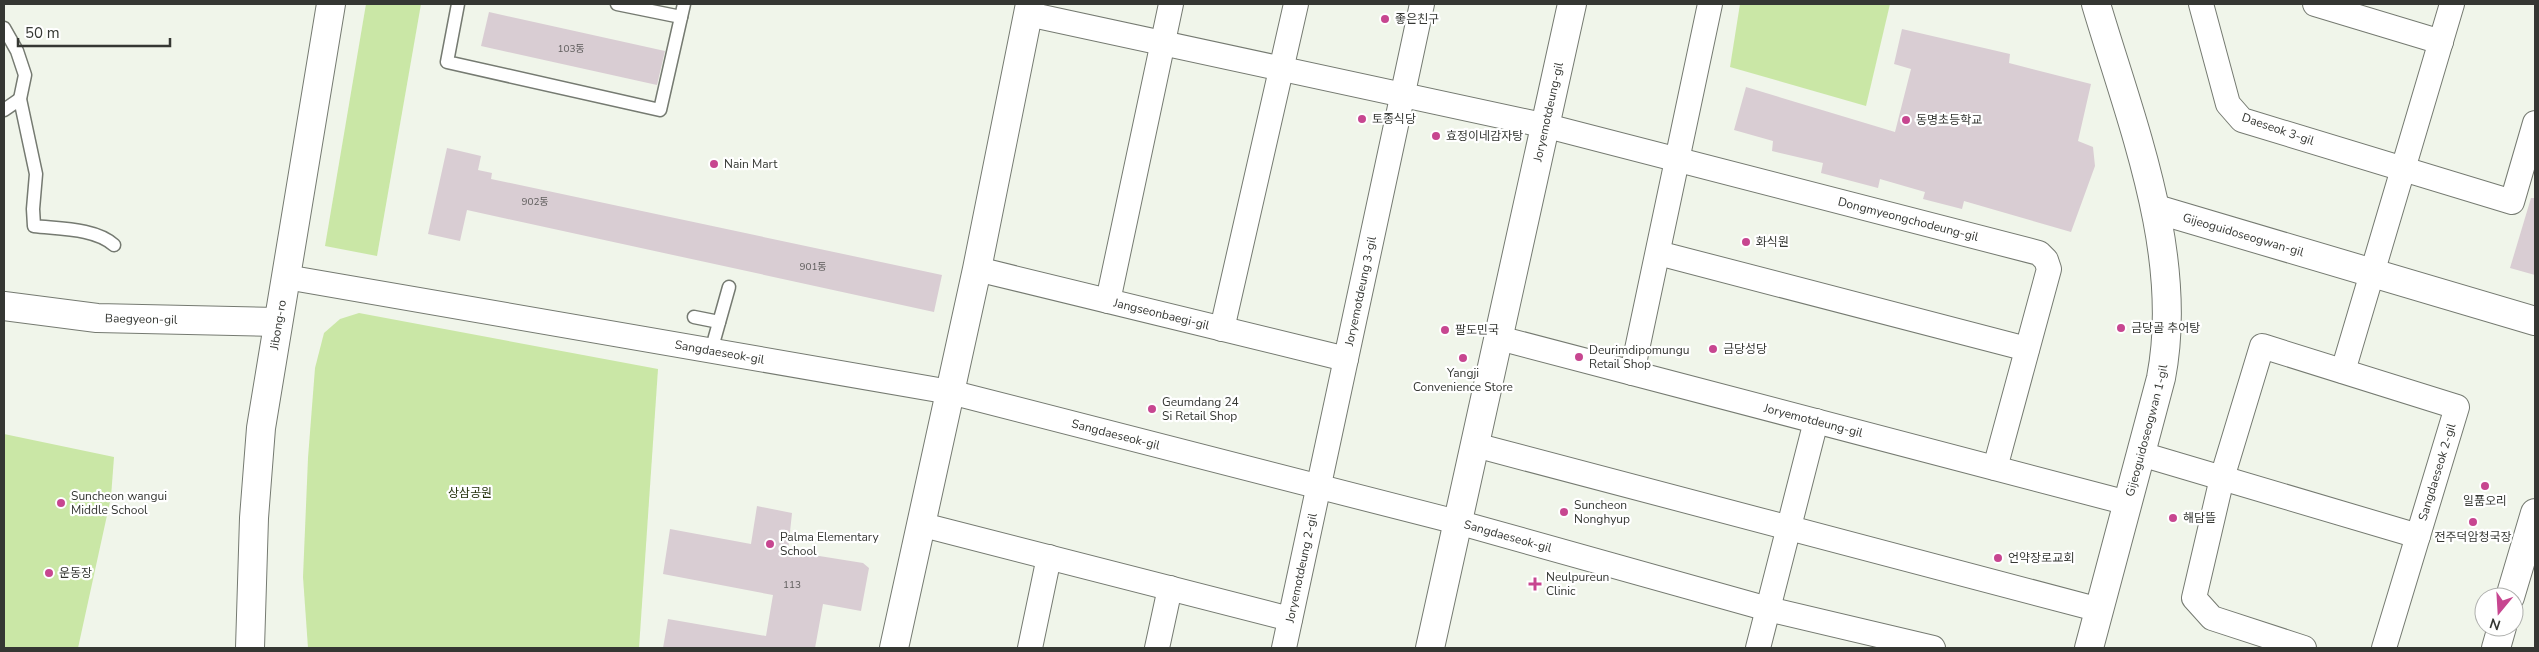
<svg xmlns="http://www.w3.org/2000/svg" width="2539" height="652" font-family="'Nunito Sans','Noto Sans KR',sans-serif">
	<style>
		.green { fill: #cae7a6 }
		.building { fill: #d9cdd3 }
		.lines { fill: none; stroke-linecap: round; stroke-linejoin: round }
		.service-casing { stroke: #757a71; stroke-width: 15 }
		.minor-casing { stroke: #757a71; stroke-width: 26 }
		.tertiary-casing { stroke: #757a71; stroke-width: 30 }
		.secondary-casing { stroke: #757a71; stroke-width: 30 }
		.service { stroke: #fff; stroke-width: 12 }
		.minor { stroke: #fff; stroke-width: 24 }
		.tertiary { stroke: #fff; stroke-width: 28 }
		.secondary { stroke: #fff; stroke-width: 28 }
		.poi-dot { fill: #c74690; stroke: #fff; stroke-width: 2 }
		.labels { text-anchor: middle; stroke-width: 4.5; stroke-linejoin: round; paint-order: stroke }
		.number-label { font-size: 10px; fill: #5e5c5b }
		.poi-label { font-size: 12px; fill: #353733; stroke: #fff; text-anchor: start }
		.street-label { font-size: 12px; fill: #353733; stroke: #fff }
		.park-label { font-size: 12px; fill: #24320c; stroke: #fff }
	</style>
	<rect width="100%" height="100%" fill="#f0f5ea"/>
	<g class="green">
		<path d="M366 4H421L377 256 325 246Z"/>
		<path d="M1740 4H1890L1866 106 1730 67Z"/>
		<path d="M359 313 658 369 639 648H308L303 577 308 458 315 368 324 333 340 319Z"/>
		<path d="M4 434 114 457 111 497 78 648H4Z"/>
	</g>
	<g class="building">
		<path d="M489 12 665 51 657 85 481 46Z"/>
		<path d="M1902 29 2010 54 2009 63 2091 84 2078 141 2093 147 2095 166 2071 232 1964 201 1962 209 1923 199 1925 192 1880 179 1878 188 1821 173 1823 163 1772 151 1773 141 1734 130 1746 87 1895 132 1911 69 1894 64Z"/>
		<path d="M447 148 481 156 478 170 492 173 491 179 942 275 934 312 467 210 460 241 428 234Z"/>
		<path d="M2531 198H2535V275L2510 268Z"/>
		<path d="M757 506 792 513 788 551 863 563 869 568 861 611 823 604 815 648H663L668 619 766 636 773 595 663 574 670 529 751 544Z"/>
	</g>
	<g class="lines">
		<g class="service-casing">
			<g id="service">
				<path d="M458 4 447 62 660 110 684 4"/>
				<path d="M617 4 681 17"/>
				<path d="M4 28 17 51 25 75 20 99 36 174 33 209 34 226C59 229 95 228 114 245"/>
				<path d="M4 110 20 99"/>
				<path d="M694 317 719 322"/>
				<path d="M711 351 729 287"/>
			</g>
		</g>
		<g class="minor-casing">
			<g id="minor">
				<path d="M2201 4 2228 104 2242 120 2512 202 2535 123"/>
				<path d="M2315 4 2441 42"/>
				<path id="s1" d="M1028 14 1547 126 2039 253 2046 260 2049 269 1995 468"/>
				<path d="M1658 253 2027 349"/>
				<path id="s2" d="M977 269 1346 359"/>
				<path id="s3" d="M286 277 950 392 1457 522 1768 609 1933 648"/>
				<path d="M1108 301 1171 4"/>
				<path d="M1222 329 1296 4"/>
				<path id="s4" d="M1499 338 2128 503"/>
				<path d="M2343 371 2452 4"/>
				<path d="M1632 373 1710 4"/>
				<path d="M1475 445 2100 610"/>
				<path d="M2141 454 2418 536"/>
				<path d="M923 525 1290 619"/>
				<path d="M1030 648 1049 557"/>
				<path d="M1157 648 1170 588"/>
				<path id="s5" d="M1284 648 1422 4"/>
				<path d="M1758 648 1816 421"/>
				<path d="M2304 648 2212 618 2194 598 2222 478 2262 346 2457 407 2384 648"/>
			</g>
		</g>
		<g class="tertiary-casing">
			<g id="tertiary">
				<path id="s6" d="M2156 209 2535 321"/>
				<path id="s7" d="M4 306 97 318 278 322"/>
				<path d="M2510 597 2535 513"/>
				<path d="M894 648 977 269 1030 4"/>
				<path id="s8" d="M1430 648 1572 4"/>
				<path id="s9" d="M2089 648 2161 378C2185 254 2131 122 2096 4"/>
				<path d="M2496 648 2502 627"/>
			</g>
		</g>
		<g class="secondary-casing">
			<g id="secondary">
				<path id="s10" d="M250 648 254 518 261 428 331 4"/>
			</g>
		</g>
		<use href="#service" class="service"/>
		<use href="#minor" class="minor"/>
		<use href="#tertiary" class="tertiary"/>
		<use href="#secondary" class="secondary"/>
	</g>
	<g class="poi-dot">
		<circle cx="1385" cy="19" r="5"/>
		<circle cx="1362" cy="119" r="5"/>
		<circle cx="1906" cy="120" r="5"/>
		<circle cx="1436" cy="136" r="5"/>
		<circle cx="714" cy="164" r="5"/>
		<circle cx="1746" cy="242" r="5"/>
		<circle cx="2121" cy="328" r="5"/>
		<circle cx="1445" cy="330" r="5"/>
		<circle cx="1713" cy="349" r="5"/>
		<circle cx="1579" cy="357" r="5"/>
		<circle cx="1463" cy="358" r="5"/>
		<circle cx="1152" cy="409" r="5"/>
		<circle cx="2485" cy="486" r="5"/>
		<circle cx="61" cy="503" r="5"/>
		<circle cx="1564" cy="512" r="5"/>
		<circle cx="2173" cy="518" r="5"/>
		<circle cx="2473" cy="522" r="5"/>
		<circle cx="770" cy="544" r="5"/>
		<circle cx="1998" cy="558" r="5"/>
		<circle cx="49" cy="573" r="5"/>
		<path d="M1532.5 576.5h5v5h5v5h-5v5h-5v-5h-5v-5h5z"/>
	</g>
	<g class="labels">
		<g class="number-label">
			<text x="571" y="52">103동</text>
			<text x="535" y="205">902동</text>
			<text x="813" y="270">901동</text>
			<text x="792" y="588">113</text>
		</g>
		<g class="poi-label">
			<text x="1395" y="23">좋은친구</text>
			<text x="1372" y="123">토종식당</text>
			<text x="1916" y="124">동명초등학교</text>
			<text x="1446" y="140">효정이네감자탕</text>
			<text x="724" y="168">Nain Mart</text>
			<text x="1756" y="246">화식원</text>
			<text x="2131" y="332">금당골 추어탕</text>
			<text x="1455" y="334">팔도민국</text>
			<text x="1723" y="353">금당성당</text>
			<text x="1589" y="354">Deurimdipomungu<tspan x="1589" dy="14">Retail Shop</tspan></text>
			<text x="1463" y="377" text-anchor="middle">Yangji<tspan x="1463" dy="14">Convenience Store</tspan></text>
			<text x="1162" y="406">Geumdang 24<tspan x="1162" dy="14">Si Retail Shop</tspan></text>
			<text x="71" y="500">Suncheon wangui<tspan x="71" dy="14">Middle School</tspan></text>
			<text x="2485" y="505" text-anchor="middle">일품오리</text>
			<text x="1574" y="509">Suncheon<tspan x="1574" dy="14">Nonghyup</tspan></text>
			<text x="2183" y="522">해담뜰</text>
			<text x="780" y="541">Palma Elementary<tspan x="780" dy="14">School</tspan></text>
			<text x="2473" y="541" text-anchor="middle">전주덕암청국장</text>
			<text x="2008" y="562">언약장로교회</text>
			<text x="59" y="577">운동장</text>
			<text x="1546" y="581">Neulpureun<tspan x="1546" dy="14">Clinic</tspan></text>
		</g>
		<g class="street-label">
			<text dy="4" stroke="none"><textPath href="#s8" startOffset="549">Joryemotdeung-gil</textPath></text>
			<text transform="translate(2278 129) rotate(19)" y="4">Daeseok 3-gil</text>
			<text dy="4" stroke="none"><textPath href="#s1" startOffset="904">Dongmyeongchodeung-gil</textPath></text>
			<text dy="4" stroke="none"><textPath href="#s6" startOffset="91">Gijeoguidoseogwan-gil</textPath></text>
			<text dy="4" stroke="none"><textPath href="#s5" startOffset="365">Joryemotdeung 3-gil</textPath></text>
			<text dy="4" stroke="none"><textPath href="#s2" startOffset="190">Jangseonbaegi-gil</textPath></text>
			<text dy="4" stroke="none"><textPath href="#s7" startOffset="138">Baegyeon-gil</textPath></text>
			<text dy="4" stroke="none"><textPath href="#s10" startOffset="325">Jibong-ro</textPath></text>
			<text dy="4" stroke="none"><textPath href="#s3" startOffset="440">Sangdaeseok-gil</textPath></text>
			<text dy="4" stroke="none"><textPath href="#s4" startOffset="325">Joryemotdeung-gil</textPath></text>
			<text dy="4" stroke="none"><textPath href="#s9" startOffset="225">Gijeoguidoseogwan 1-gil</textPath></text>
			<text dy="4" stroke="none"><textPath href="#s3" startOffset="845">Sangdaeseok-gil</textPath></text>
			<text transform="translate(2437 472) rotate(-73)" y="4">Sangdaeseok 2-gil</text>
			<text dy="4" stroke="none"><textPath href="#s3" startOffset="1250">Sangdaeseok-gil</textPath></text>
			<text dy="4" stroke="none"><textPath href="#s5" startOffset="82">Joryemotdeung 2-gil</textPath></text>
		</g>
		<g class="park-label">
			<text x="470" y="497">상삼공원</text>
		</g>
	</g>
	<rect width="2539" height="652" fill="none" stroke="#353733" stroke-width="10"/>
	<g transform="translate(2499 612) rotate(198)"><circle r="24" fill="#ffffff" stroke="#aeafad"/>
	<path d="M0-4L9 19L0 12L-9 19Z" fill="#c74690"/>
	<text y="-8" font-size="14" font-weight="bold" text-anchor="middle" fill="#353733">N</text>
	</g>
	<path d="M18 38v8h152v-8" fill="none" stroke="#353733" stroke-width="2.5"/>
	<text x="25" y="38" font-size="15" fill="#353733" stroke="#ffffff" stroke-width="4" paint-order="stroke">50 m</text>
</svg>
